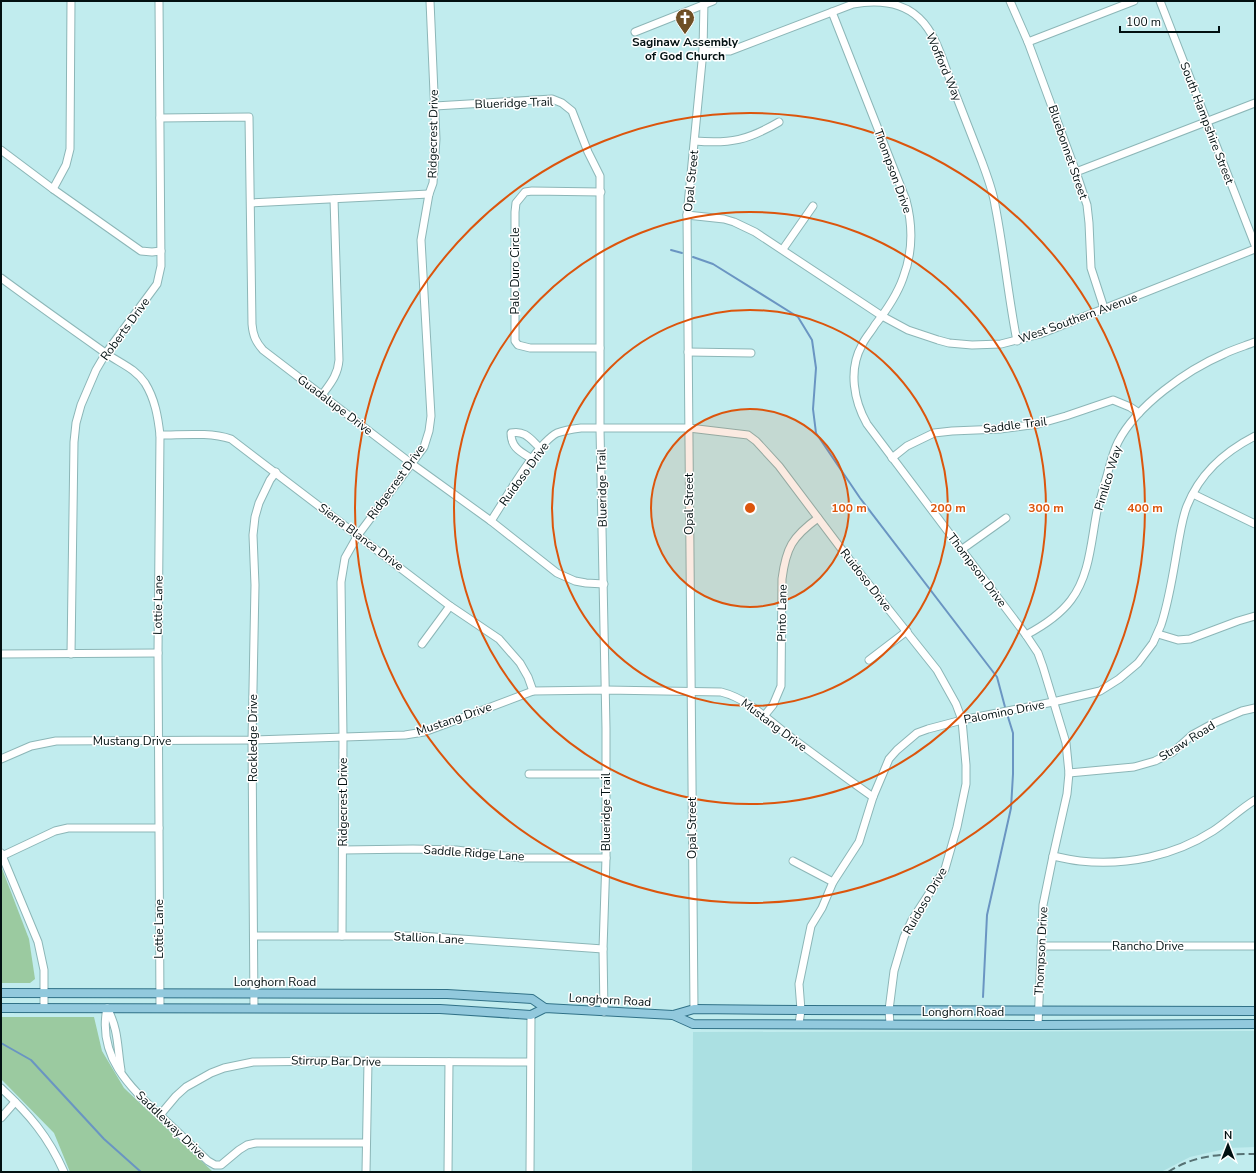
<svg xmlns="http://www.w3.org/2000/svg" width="1256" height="1173" font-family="'Nunito Sans',sans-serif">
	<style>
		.built { fill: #abe0e2 }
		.green { fill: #9bcaa0 }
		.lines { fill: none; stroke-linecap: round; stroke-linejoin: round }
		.stream { stroke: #6a95c2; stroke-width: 2 }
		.minor-casing { stroke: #8cb6b7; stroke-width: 9 }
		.major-casing { stroke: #307187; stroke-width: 10 }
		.minor { stroke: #fff; stroke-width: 7 }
		.major { stroke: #92c9dd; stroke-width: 8 }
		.rail { stroke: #577274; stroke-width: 2; stroke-dasharray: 8 4; stroke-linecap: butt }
		.ring { fill: none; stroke: #dc550c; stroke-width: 2 }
		.labels { text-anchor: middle; stroke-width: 3; stroke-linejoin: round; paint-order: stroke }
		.poi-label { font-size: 12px; font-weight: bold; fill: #021011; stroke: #fff }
		.street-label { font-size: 12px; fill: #021011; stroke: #fff }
		.centre { fill: #dc550c; stroke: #fff; stroke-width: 2 }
		.ring-label { font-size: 12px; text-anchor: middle; font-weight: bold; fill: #dc550c; stroke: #fff; stroke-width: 3; stroke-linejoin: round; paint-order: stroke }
	</style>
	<rect width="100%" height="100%" fill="#c1ecee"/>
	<path class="built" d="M1255 1031V1147L1229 1148 1190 1157 1161 1172H692L693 1032Z"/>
	<g class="green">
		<path d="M1 866 29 939 35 979 30 983H1Z"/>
		<path d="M1 1017H94L102 1051 124 1088 213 1172H70L54 1133 1 1079Z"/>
	</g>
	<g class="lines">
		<g class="stream">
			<path d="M671 250 682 253"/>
			<path d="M693 257 713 264 798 317 812 340 816 368 813 409 816 433 860 498 997 677 1005 707"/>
			<path d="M983 997 987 915 1011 808 1013 774V733L1008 717"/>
			<path d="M1 1043 31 1060 104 1139 141 1172"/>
		</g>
		<g class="minor-casing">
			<g id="minor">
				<path d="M1010 1 1028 42 1076 172 1087 205 1089 223 1091 268 1104 308"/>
				<path d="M1160 1 1255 245"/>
				<path d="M832 12 906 200C913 226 913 252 903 278 897 295 886 311 875 325 871 332 865 338 862 345 848 370 854 401 867 424L1026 635 1038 653 1043 667 1066 743 1069 773 1067 794 1053 856 1043 905 1038 1025"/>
				<path d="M635 32 713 1"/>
				<path d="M1028 42 1134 1"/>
				<path d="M703 51H730L853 4C876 0 901 1 919 18 937 35 943 62 952 85 962 111 972 136 982 162 987 176 993 191 995 205 1004 250 1008 296 1017 341"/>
				<path d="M435 106 552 99 562 103 572 111 588 152 600 176V429L606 728V858L603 949 604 1012"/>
				<path d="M160 118 249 117 252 324C253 336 256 342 263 350L412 464 491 521 557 573 575 581 586 583 604 584"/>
				<path d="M695 141C731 144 748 140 779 122"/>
				<path d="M1 150 53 189 141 251 152 252 161 251"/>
				<path d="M1076 172 1255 103"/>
				<path d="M53 189 66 165 70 149 71 1"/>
				<path d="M251 203 429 194"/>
				<path d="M687 215 724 219 734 222 755 232 882 316 908 330 938 340 949 343 972 345 1001 344 1040 334 1255 249"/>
				<path d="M783 249 813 206"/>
				<path d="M1 278C35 303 70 328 104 352 119 363 135 368 145 383 155 399 158 417 160 435L158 653 160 1008"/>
				<path d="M600 348H530L518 345 515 341V212L516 203 525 192 532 191 601 192"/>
				<path d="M688 352 751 353"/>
				<path d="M322 395C330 384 338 375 339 360L334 199"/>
				<path d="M160 435C183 435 209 432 231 439L450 606 499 639 520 663 528 677 533 691"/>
				<path d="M892 458 907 446 934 433 952 431 1000 429 1038 424 1066 416 1113 400 1130 407 1139 413"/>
				<path d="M532 459C521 452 511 448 511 433 526 430 531 440 541 449"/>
				<path d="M1193 494 1255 524"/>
				<path d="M491 521C505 500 536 444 557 433 565 430 573 429 581 428H689L748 435 756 441 779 466 855 567 937 670 956 704 962 720 966 765V784L957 827 945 869 912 920 904 937 894 971 889 1010 890 1024"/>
				<path d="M961 550 1006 518"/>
				<path d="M1158 634 1178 640 1190 639 1238 621 1255 616"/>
				<path d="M1026 635C1043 626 1059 616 1071 600 1090 575 1091 541 1097 511 1100 500 1103 490 1106 479 1110 466 1112 454 1118 442 1137 405 1187 370 1224 354 1234 349 1245 346 1255 342"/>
				<path d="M422 644 450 606"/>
				<path d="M1 654 158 653"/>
				<path d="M71 654 74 442 76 423 81 405 96 370 106 353 157 284 161 266 159 1"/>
				<path d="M869 660 907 631"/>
				<path d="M764 716 773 705 781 686 782 579C786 548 792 537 818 518"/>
				<path d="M1 759 31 746 56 741 252 740 405 735 424 732 443 725 533 691 606 690 721 692C749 699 769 721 792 738 819 758 846 778 873 797"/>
				<path d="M1069 773 1134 767 1155 761 1173 752 1192 735 1214 723 1242 711 1255 708"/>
				<path d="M529 774H606"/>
				<path d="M343 850 413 849 456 850 522 858H606"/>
				<path d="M1 853 38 942 44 970V1008"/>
				<path d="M2 856 55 831 68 828H159"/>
				<path d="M1053 856C1062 858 1071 860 1080 861 1126 866 1174 856 1213 831 1227 822 1240 809 1255 800"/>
				<path d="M793 861 833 882"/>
				<path d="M254 936H420L603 949"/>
				<path d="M342 936 343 737 341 582 345 558 358 535 424 447 429 431 431 416 421 240 429 194 433 183 436 139 430 1"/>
				<path d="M1041 946H1255"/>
				<path d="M107 1008C97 1058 131 1088 164 1119 179 1133 193 1147 208 1161L215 1165H221L239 1150 247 1145 256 1143H366"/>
				<path d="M107 1008C119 1030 117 1047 121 1070"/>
				<path d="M254 1008 252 740 255 585 253 535 255 517 259 503 270 480 276 472"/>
				<path d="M694 1009 687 215 703 51 704 1"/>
				<path d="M799 1024 801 1010 799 984 811 926 822 908 833 882 859 842 873 797 884 771 889 759 897 750 917 733 928 729 962 720 1053 702 1100 691 1119 679 1138 663 1153 643 1161 625C1170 598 1174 567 1179 539 1181 528 1183 516 1187 506 1200 473 1224 452 1255 436"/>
				<path d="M1 1088C29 1114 48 1136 64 1172"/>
				<path d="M160 1115 176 1096 186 1087 211 1073 224 1068 253 1062 333 1061 530 1062"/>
				<path d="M1 1118 15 1102"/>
				<path d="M366 1172 368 1062"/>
				<path d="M448 1172 449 1062"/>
				<path d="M530 1172 531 1015"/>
			</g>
		</g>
		<g class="major-casing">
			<g id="major">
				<path d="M1 993 447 994 532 999 545 1008"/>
				<path d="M1 1008 440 1009 531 1015 545 1008 673 1015 694 1009 801 1010 1255 1011"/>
				<path d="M673 1015 693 1024 1038 1025 1255 1024"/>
			</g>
		</g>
		<use href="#minor" class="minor"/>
		<use href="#major" class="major"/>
		<path class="rail" d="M1168 1172C1196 1154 1223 1154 1255 1154"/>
	</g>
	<circle cx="750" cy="508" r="99" fill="#dc550c" fill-opacity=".12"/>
	<g class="ring">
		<circle cx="750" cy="508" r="99"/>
		<circle cx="750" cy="508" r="198"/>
		<circle cx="750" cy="508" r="296"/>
		<circle cx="750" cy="508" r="395"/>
	</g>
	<defs>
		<g id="church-pin" transform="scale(1)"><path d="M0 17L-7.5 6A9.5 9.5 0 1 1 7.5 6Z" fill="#6f4f25" stroke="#fff"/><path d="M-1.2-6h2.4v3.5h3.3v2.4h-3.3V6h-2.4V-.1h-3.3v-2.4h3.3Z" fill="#fff"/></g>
	</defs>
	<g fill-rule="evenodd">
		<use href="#church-pin" x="685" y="18"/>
	</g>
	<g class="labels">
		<g class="poi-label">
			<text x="685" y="46">Saginaw Assembly<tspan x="685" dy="14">of God Church</tspan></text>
		</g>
		<g class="street-label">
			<text transform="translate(944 67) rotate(67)" y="4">Wofford Way</text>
			<text transform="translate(514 103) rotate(-2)" y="4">Blueridge Trail</text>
			<text transform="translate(1207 123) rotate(69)" y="4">South Hampshire Street</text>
			<text transform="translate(433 134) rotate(-89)" y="4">Ridgecrest Drive</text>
			<text transform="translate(1068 152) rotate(71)" y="4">Bluebonnet Street</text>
			<text transform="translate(893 171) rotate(70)" y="4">Thompson Drive</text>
			<text transform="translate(691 181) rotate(-84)" y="4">Opal Street</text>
			<text transform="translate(515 271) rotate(-90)" y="4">Palo Duro Circle</text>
			<text transform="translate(1078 318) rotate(-20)" y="4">West Southern Avenue</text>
			<text transform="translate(125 329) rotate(-54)" y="4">Roberts Drive</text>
			<text transform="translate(335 405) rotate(37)" y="4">Guadalupe Drive</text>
			<text transform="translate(1015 425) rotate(-7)" y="4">Saddle Trail</text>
			<text transform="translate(524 474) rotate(-54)" y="4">Ruidoso Drive</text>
			<text transform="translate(1108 478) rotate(-73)" y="4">Pimlico Way</text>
			<text transform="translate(396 482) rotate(-54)" y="4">Ridgecrest Drive</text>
			<text transform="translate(602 488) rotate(-91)" y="4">Blueridge Trail</text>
			<text transform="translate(689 504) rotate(-90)" y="4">Opal Street</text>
			<text transform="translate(361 537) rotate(37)" y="4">Sierra Blanca Drive</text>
			<text transform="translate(977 570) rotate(53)" y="4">Thompson Drive</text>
			<text transform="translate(866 580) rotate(52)" y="4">Ruidoso Drive</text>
			<text transform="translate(158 605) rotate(-89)" y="4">Lottie Lane</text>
			<text transform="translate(782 613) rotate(-89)" y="4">Pinto Lane</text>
			<text transform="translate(1004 712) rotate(-11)" y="4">Palomino Drive</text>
			<text transform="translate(454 719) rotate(-19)" y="4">Mustang Drive</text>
			<text transform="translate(774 725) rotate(37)" y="4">Mustang Drive</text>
			<text transform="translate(253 738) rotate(-90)" y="4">Rockledge Drive</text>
			<text x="132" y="745">Mustang Drive</text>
			<text transform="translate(1187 741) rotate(-32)" y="4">Straw Road</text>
			<text transform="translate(343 802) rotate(-90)" y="4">Ridgecrest Drive</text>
			<text transform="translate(606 812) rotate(-90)" y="4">Blueridge Trail</text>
			<text transform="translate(692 828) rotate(-90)" y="4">Opal Street</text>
			<text transform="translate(474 853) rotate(4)" y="4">Saddle Ridge Lane</text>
			<text transform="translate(925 901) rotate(-60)" y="4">Ruidoso Drive</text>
			<text transform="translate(159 929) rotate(-90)" y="4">Lottie Lane</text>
			<text transform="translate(429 938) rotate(3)" y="4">Stallion Lane</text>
			<text x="1148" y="950">Rancho Drive</text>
			<text transform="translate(1041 951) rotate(-87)" y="4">Thompson Drive</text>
			<text x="275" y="986">Longhorn Road</text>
			<text transform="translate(610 1000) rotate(3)" y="4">Longhorn Road</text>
			<text x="963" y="1016">Longhorn Road</text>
			<text transform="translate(336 1061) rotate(1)" y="4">Stirrup Bar Drive</text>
			<text transform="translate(171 1125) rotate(44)" y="4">Saddleway Drive</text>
		</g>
	</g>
	<circle cx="750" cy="508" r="6" class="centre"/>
	<g class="ring-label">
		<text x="849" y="512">100 m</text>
		<text x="948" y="512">200 m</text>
		<text x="1046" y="512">300 m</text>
		<text x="1145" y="512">400 m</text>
	</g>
	<rect width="1256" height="1173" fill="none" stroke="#021011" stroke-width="4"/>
	<g transform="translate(1228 1145)" stroke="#ffffff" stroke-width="3" paint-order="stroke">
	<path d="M0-3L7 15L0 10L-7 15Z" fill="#021011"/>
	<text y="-6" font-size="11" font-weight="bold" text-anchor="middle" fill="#021011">N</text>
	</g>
	<path d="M1120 26v6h99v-6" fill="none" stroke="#021011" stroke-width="2"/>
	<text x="1126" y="26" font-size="12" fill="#021011" stroke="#ffffff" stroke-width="3" paint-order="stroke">100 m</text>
</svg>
